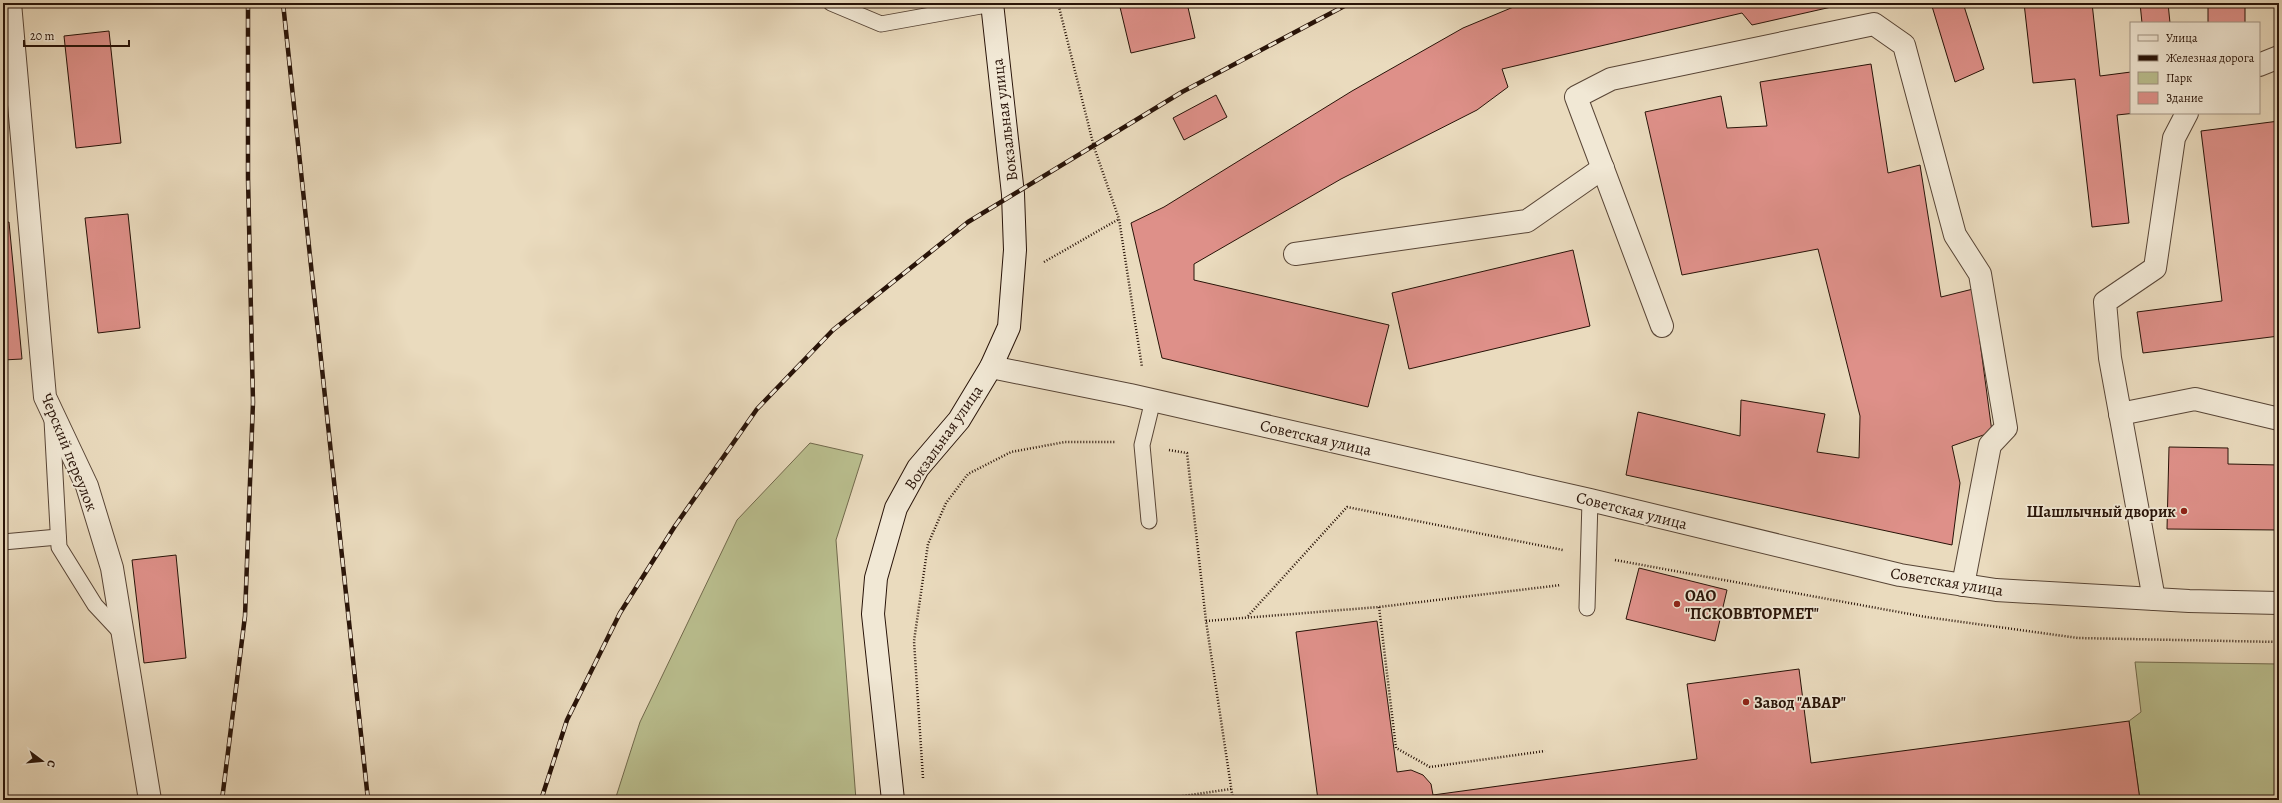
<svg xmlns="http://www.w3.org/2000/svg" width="2282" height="803" font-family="Alegreya,serif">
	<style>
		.green { fill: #babf8f; stroke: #71694c }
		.building { fill: #de9089; stroke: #281308 }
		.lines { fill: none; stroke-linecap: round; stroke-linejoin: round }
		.service-casing { stroke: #584536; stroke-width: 17 }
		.minor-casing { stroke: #584536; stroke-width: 24 }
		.tertiary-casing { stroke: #584536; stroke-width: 24 }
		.secondary-casing { stroke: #281308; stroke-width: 24 }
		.path { stroke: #281308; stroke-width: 2.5; stroke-dasharray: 1 2; stroke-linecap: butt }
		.service { stroke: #f1e8d5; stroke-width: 15 }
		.minor { stroke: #f1e8d5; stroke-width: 22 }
		.tertiary { stroke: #f1e8d5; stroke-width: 22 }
		.secondary { stroke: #f1e8d5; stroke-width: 22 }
		.rail-casing { stroke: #281308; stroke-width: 4.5 }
		.rail { stroke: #f1e8d5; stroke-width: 3; stroke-dasharray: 9; stroke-linecap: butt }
		.poi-dot { fill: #8f2418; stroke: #f1e8d5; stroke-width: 1.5 }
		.labels { text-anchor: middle; stroke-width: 3.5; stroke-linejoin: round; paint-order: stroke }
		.street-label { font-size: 16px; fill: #281308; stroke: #f1e8d5 }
		.poi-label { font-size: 16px; font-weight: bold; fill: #281308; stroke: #f1e8d5; text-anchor: start }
	</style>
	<rect width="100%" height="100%" fill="#eadbbe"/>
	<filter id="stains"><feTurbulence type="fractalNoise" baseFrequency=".005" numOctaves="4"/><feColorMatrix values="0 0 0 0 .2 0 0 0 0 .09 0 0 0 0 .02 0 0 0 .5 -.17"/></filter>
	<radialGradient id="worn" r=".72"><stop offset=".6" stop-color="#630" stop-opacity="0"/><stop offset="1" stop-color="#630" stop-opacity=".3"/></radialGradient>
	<g class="green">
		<path d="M810 443 863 455 836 540 856 800H615L640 722 737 520Z"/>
		<path d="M2135 662 2279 664V800H2140L2129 721 2141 712Z"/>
	</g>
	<g class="building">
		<path d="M1119 3H1187L1195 38 1131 53Z"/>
		<path d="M1523 3H1849L1752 25 1742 13 1502 69 1508 87 1477 110 1341 179 1194 264V280L1389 325 1368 407 1162 358 1131 223 1164 207 1352 91 1463 28Z"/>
		<path d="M1931 3H1963L1984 69 1955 82Z"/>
		<path d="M2024 3H2092L2100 76 2131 72V113H2136L2117 115 2129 223 2092 227 2075 79 2033 83Z"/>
		<path d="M2140 3H2168L2170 23H2142Z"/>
		<rect x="2208" y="3" width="37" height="20"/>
		<path d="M109 31 121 143 76 148 64 36Z"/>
		<path d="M1871 64 1888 173 1920 165 1941 297 1973 289 1992 432 1952 446 1960 483 1952 545 1626 475 1638 412 1740 436 1741 400 1825 414 1817 452 1859 458 1860 416 1818 249 1682 275 1645 112 1721 96 1727 128 1767 126 1760 82Z"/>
		<path d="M1216 95 1227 117 1184 140 1173 118Z"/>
		<path d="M2279 121V336L2143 353 2137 312 2222 301 2201 131Z"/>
		<path d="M128 214 140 328 98 333 85 218Z"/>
		<path d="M9 222 22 359 3 360V223Z"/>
		<path d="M1573 250 1590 326 1409 369 1392 293Z"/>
		<path d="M2169 447 2228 448V464L2279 465V530L2167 529Z"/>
		<path d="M176 555 186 658 144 663 132 560Z"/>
		<path d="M1639 568 1727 590 1715 641 1626 619Z"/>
		<path d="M1377 621 1397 772 1411 770 1423 775 1431 784 1433 795 1697 759 1687 684 1799 669 1811 763 2129 721 2140 800H1318L1296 632Z"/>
	</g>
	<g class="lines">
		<g class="service-casing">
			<g id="service">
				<path d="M831 3 881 24 992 4"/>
				<path d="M52 420 59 547 95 605 123 635"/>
				<path d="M1149 521 1142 445 1153 400"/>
				<path d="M3 542 58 537"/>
				<path d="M1587 608 1590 500"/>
			</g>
		</g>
		<g class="minor-casing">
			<g id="minor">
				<path d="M10 3 45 397 87 486 112 568 150 800"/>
				<path d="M2259 65 2279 57"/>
				<path d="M1295 254 1527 221 1603 168"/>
				<path d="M1662 326 1576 97 1611 79 1874 24 1904 45 1955 235 1980 274 2006 428 1990 445 1963 585"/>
				<path d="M2120 414 2195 399 2279 419"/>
				<path d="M2154 599 2110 358 2105 302 2155 268 2174 138 2187 113"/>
			</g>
		</g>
		<g class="tertiary-casing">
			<path id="tertiary" d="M991 367 1130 395 1590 500 1900 575 1996 590 2189 601 2279 603"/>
		</g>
		<g class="secondary-casing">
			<path id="secondary" d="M893 800 873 614 876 578 896 508 918 468 959 420 991 367 1009 327 1015 250 1013 194 992 3"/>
		</g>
		<g class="path">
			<path d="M1058 3 1094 147 1119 219 1142 367"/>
			<path d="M1044 262 1119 219"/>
			<path d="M1169 450 1187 453 1206 621 1233 800"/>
			<path d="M1615 560 1926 617 2078 638 2279 642"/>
			<path d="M1379 607 1396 748 1430 767 1545 751"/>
			<path d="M1248 616 1347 507 1563 550"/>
			<path d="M1206 621 1379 607 1561 585"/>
			<path d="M923 778 914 641 928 544 946 503 968 474 1011 452 1065 442H1116"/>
			<path d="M1156 800 1231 789"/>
		</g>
		<use href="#service" class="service"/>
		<use href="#minor" class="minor"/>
		<use href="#tertiary" class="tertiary"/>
		<use href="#secondary" class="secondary"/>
		<g class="rail-casing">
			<g id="rail">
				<path d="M283 3 368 800"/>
				<path d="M222 800 245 616 253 402 248 178V3"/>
				<path d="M541 800 567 720 620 613 675 526 757 409 833 330 968 222 1182 92 1350 3"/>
			</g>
		</g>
		<use href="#rail" class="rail"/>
	</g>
	<g class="poi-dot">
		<circle cx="2184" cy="511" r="4"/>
		<circle cx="1677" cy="604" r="4"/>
		<circle cx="1746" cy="702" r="4"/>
	</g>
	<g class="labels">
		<g class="street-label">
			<text transform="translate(1004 120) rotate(-97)" y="6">Вокзальная улица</text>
			<text transform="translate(943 437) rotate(-55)" y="6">Вокзальная улица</text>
			<text transform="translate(1316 437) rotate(13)" y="6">Советская улица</text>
			<text transform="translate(70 452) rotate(68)" y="6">Черский переулок</text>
			<text transform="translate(1632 510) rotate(14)" y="6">Советская улица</text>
			<text transform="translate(1947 581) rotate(9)" y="6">Советская улица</text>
		</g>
		<g class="poi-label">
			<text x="2176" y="517" text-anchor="end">Шашлычный дворик</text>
			<text x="1685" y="601">ОАО<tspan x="1685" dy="18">"ПСКОВВТОРМЕТ"</tspan></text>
			<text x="1754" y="708">Завод "АВАР"</text>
		</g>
	</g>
	<rect width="2282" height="803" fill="none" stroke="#eadbbe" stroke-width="16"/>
	<rect x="4" y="4" width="2274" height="795" fill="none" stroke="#281308" stroke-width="2"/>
	<rect x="8" y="8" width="2266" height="787" fill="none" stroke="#281308"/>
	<rect x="2130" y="22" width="130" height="92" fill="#f1e8d5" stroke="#a19383"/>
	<rect x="2138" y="35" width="20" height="6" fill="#f1e8d5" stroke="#a19383"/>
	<text x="2166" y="42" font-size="12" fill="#281308">Улица</text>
	<rect x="2138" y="55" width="20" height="6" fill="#281308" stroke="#a19383"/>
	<text x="2166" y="62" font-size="12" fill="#281308">Железная дорога</text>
	<rect x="2138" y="72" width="20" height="12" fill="#babf8f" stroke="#a19383"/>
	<text x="2166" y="82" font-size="12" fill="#281308">Парк</text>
	<rect x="2138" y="92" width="20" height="12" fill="#de9089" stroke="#a19383"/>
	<text x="2166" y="102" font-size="12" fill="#281308">Здание</text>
	<g transform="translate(42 761) rotate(106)" stroke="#f1e8d5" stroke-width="3" paint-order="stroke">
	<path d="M0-3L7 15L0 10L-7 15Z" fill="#281308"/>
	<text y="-6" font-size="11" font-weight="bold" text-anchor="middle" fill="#281308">С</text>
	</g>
	<path d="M24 40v6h105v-6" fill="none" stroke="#281308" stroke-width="2"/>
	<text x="30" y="40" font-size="12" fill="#281308" stroke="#f1e8d5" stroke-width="3" paint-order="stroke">20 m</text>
	<rect width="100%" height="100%" filter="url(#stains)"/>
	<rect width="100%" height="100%" fill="url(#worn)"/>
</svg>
